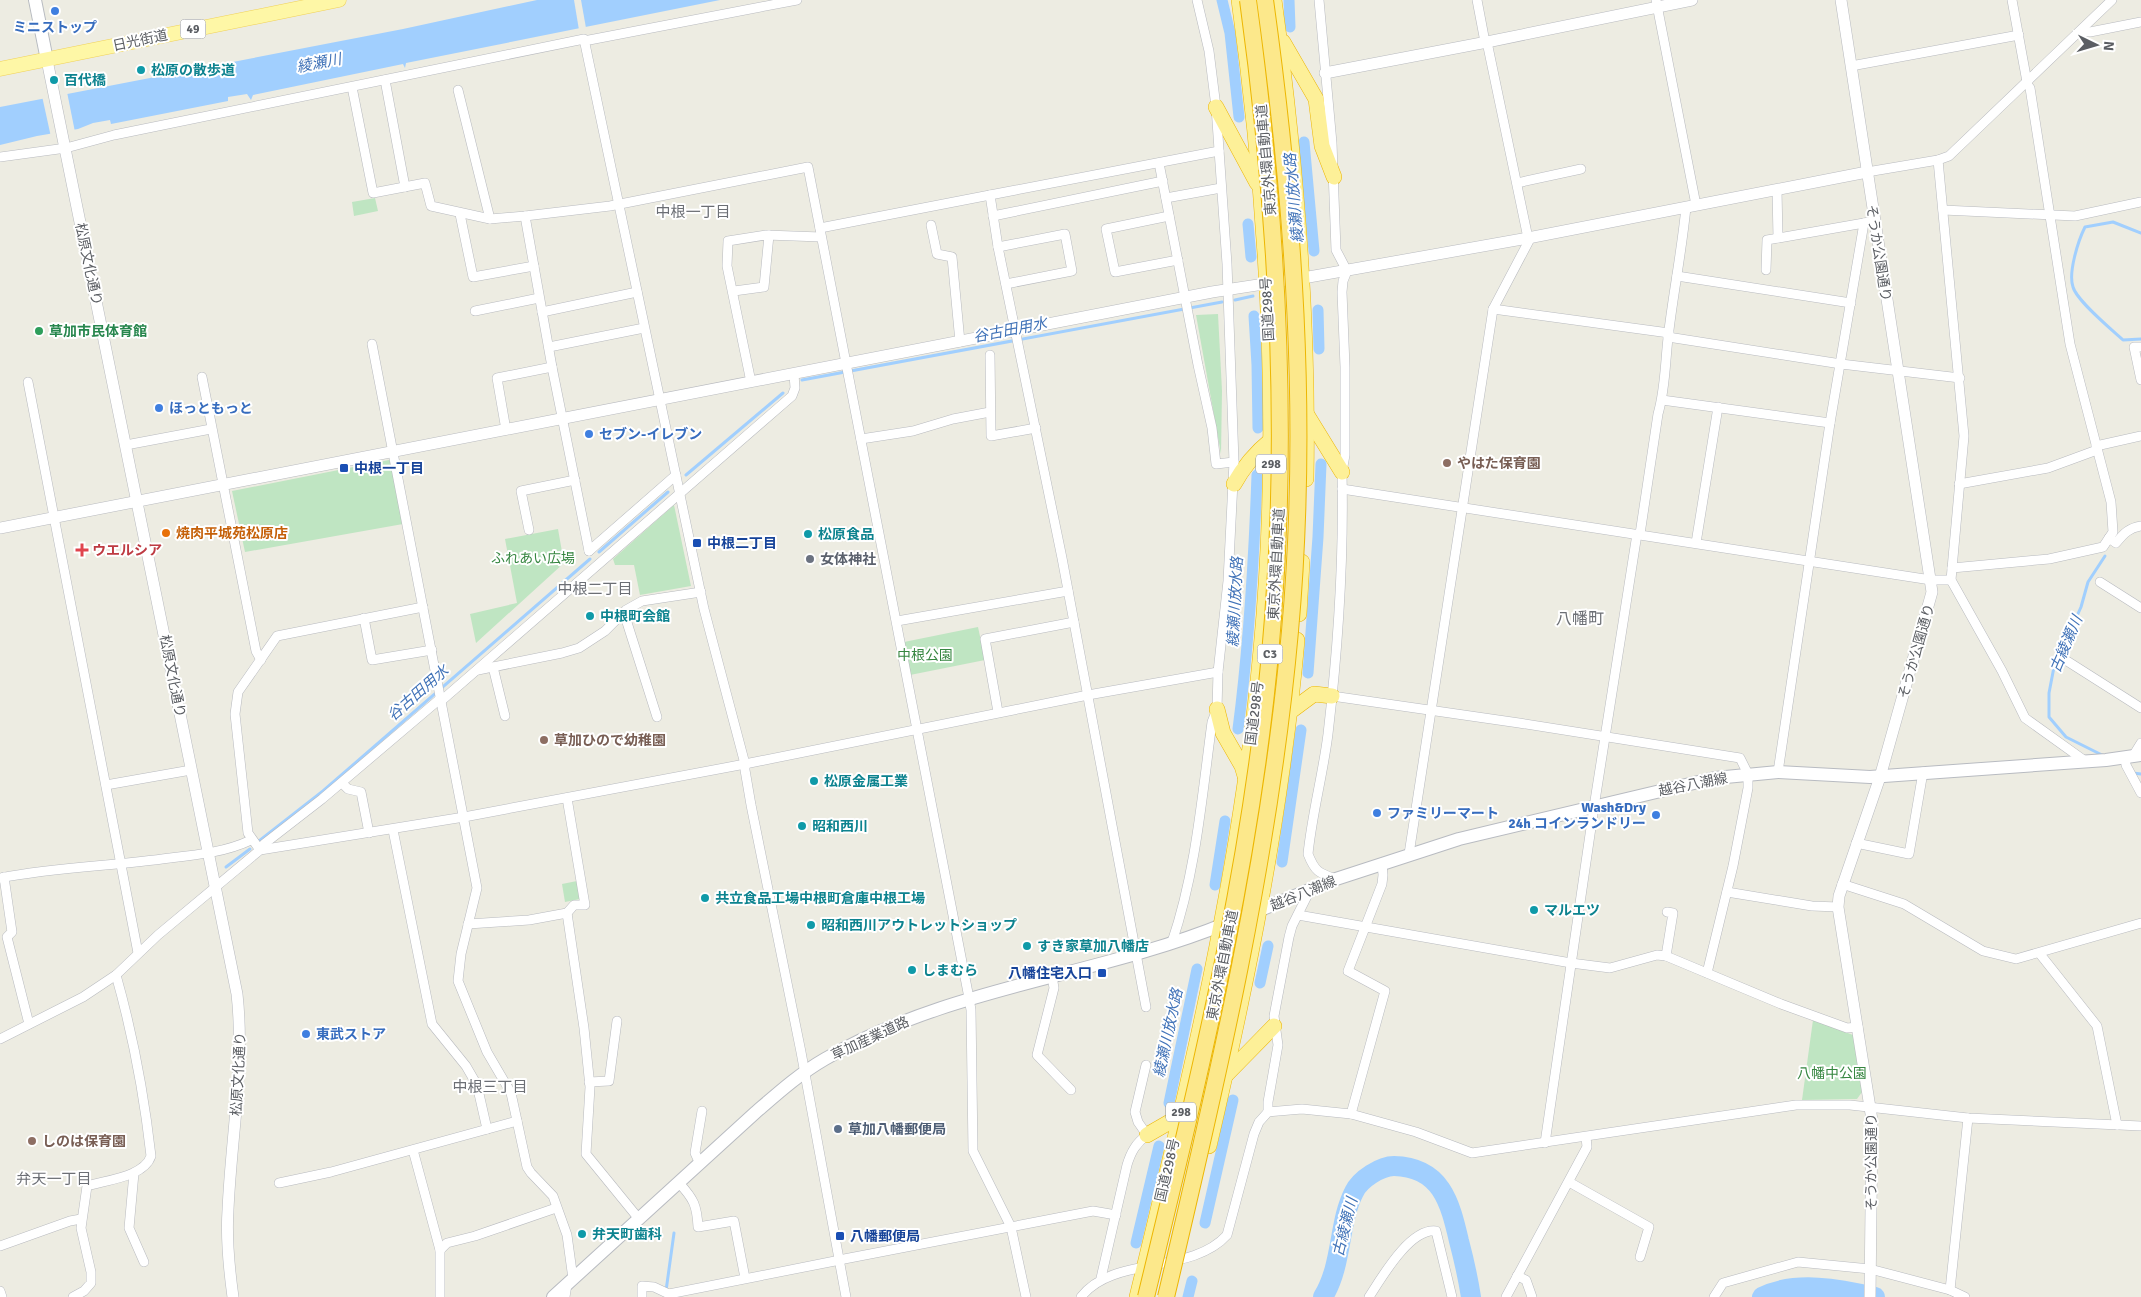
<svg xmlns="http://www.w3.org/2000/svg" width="2141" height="1297" font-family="Signika,'Noto Sans JP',sans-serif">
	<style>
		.green { fill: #bfe5c2 }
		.water { fill: #a1cffe }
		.pier { fill: #edece2 }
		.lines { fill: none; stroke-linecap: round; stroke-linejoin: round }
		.stream { stroke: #a1cffe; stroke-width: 3 }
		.canal { stroke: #a1cffe; stroke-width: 11 }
		.river { stroke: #a1cffe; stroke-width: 20 }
		.minor-casing { stroke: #b8babf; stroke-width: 10 }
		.tertiary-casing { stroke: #b8babf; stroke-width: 12 }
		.secondary-casing { stroke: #b8bbc1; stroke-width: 14 }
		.primary-casing { stroke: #f0d159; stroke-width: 15 }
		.trunk-casing { stroke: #edb602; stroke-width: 16 }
		.minor { stroke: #fff; stroke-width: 9 }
		.tertiary { stroke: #fff; stroke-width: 11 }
		.secondary { stroke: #fff; stroke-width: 12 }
		.primary { stroke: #fef7a6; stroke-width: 14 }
		.trunk { stroke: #fdf098; stroke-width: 15 }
		.motorway-bridge-casing { stroke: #edb602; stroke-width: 18; stroke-linecap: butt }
		.motorway-bridge { stroke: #fce88b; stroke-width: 16 }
		.shop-dot { fill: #3f7fe0; stroke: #fff; stroke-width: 2 }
		.culture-dot { fill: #0f9aa8; stroke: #fff; stroke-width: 2 }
		.leisure-dot { fill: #2e9e5b; stroke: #fff; stroke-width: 2 }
		.education-dot { fill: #8d6e63; stroke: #fff; stroke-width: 2 }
		.transit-dot { fill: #1a4fb4; stroke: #fff; stroke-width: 2 }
		.food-dot { fill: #e8710a; stroke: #fff; stroke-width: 2 }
		.health-dot { fill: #e0444e; stroke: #fff; stroke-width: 2 }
		.worship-dot { fill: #6b7280; stroke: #fff; stroke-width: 2 }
		.service-dot { fill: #5c6f8a; stroke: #fff; stroke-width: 2 }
		.labels { text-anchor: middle; stroke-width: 4; stroke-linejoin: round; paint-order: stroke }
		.shield { fill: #fff; stroke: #8c8e92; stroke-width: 1 }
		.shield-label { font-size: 12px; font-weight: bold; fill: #5b5e63 }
		.shop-label { font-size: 14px; font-weight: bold; fill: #366cbe; stroke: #fff; text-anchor: start }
		.street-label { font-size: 14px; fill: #5b5e63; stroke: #fff }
		.culture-label { font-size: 14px; font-weight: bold; fill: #0d838f; stroke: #fff; text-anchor: start }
		.leisure-label { font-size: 14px; font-weight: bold; fill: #27864d; stroke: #fff; text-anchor: start }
		.education-label { font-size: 14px; font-weight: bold; fill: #785e54; stroke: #fff; text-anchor: start }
		.transit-label { font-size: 14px; font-weight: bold; fill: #164399; stroke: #fff; text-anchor: start }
		.food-label { font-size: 14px; font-weight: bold; fill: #c56008; stroke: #fff; text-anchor: start }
		.health-label { font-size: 14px; font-weight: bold; fill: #be3a42; stroke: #fff; text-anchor: start }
		.park-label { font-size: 14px; fill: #368640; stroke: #fff }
		.worship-label { font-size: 14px; font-weight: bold; fill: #5b616d; stroke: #fff; text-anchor: start }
		.service-label { font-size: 14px; font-weight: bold; fill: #4e5e75; stroke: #fff; text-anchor: start }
		.water-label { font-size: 15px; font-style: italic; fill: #4173b8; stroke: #fff }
		.neighbourhood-label { font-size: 15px; fill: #6c6f75; stroke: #fff }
		.quarter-label { font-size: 16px; fill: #6c6f75; stroke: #fff }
	</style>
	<rect width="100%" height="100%" fill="#edece2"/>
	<g class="green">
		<path d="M375 198 378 211 354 216 352 202Z"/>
		<path d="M1218 314 1222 391 1221 454 1196 315Z"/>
		<path d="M389 460 392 463 403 524 245 552 232 491Z"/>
		<path d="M674 505 691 586 640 595 634 565H615L613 559Z"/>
		<path d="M558 529 564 563 476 643 470 614 517 603 505 539Z"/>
		<path d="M978 627 985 660 910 675 904 642Z"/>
		<path d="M577 881 580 899 565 902 562 884Z"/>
		<path d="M1813 1020 1853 1035 1862 1092 1857 1099 1802 1100Z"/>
	</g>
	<path class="water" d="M537 0H720L406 63 405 68 403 64 253 95 251 100 247 94 228 97V101L111 124 110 120 93 123 78 129 37 136 0 145V107L403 29Z"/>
	<g class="pier">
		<path d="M574 0H581L586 28 579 30Z"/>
		<path d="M67 92 75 132 51 137 42 96Z"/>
	</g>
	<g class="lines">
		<g class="stream">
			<path d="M2141 233 2113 222 2085 227C2078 241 2068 273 2073 287 2077 301 2111 329 2123 340L2141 339"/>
			<path d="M1235 300 1253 296"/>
			<path d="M802 380 1222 302"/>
			<path d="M686 475 783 393"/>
			<path d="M599 552 668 492"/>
			<path d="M2104 756 2066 737 2049 717V693L2054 667 2081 607 2088 582 2105 556"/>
			<path d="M2133 773 2141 774"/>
			<path d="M259 841 323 791 590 559"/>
			<path d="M226 867 250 849"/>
			<path d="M666 1291 674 1233"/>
		</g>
		<g class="canal">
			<path d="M1222 0 1230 33 1239 117"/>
			<path d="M1289 0 1290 27"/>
			<path d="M1304 142 1314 251"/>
			<path d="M1248 224 1251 257"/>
			<path d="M1318 310 1319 349"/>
			<path d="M1254 316 1257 365 1258 428"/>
			<path d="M1308 673 1318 537 1321 464"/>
			<path d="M1238 729C1249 645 1254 560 1257 475"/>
			<path d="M1282 862 1301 730"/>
			<path d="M1215 885 1225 821"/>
			<path d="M1260 983 1268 946"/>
			<path d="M1169 1103 1197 969"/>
			<path d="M1205 1223 1233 1100"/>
			<path d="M1136 1243 1159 1146"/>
			<path d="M1188 1297 1192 1281"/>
		</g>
		<g class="river">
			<path d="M1323 1297C1343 1264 1338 1223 1354 1192 1360 1179 1381 1166 1394 1166 1441 1167 1450 1202 1459 1241 1464 1260 1468 1278 1471 1297"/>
			<path d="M1762 1297C1795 1280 1841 1289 1875 1297"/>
		</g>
		<g class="minor-casing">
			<g id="minor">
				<path d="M1319 0 1332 143 1336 250 1347 271 1343 281 1342 292 1345 367V455L1342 472C1344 559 1338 648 1328 734 1323 774 1312 814 1308 854 1315 872 1319 873 1336 879"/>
				<path d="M1477 0 1485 42"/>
				<path d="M1656 0 1696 205"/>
				<path d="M2012 0 2027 82"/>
				<path d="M2081 31 2090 32 2141 22"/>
				<path d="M584 41 797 0"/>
				<path d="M1487 42 1528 238"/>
				<path d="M1851 66 2019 35"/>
				<path d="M385 80 405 187"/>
				<path d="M352 87 373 193 425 183 431 206 490 219 525 216 610 206 808 167 969 998 971 1010 973 1151 1011 1227 1026 1297"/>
				<path d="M458 90 490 219"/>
				<path d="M0 157 66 148 114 135 584 39 704 609 745 764V770L751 805 801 1052 846 1297"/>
				<path d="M1938 160 1964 436 1951 580 2002 671 2025 718 2085 761"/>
				<path d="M1159 163 1198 365 1212 428 1216 464 1234 462"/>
				<path d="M1867 172 1938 160 1949 156 2112 0"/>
				<path d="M1517 183 1581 169"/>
				<path d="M1777 190 1778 238"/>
				<path d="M990 195 1219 151"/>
				<path d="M1166 198 1221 188"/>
				<path d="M1943 210 2075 216 2141 202"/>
				<path d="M460 214 473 277 534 266"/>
				<path d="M525 216 552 367 589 551"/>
				<path d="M993 216 1163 181"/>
				<path d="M1169 216 1106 229 1115 272 1178 260"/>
				<path d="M931 225 937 254 952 257 960 342"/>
				<path d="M820 228 990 195 998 247 1062 558 1146 1007"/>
				<path d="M998 247 1065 234 1072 271 1006 284"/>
				<path d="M1766 270 1767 240 1864 223"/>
				<path d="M1677 276 1851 303"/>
				<path d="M734 291 764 287 769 235"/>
				<path d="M1493 309 1669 333"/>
				<path d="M475 311 539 298"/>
				<path d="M542 312 637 292"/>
				<path d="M1668 337 1841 364 1960 378"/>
				<path d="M372 344 477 888 461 954 458 981 487 1052 511 1093 527 1167 531 1173 553 1196 567 1235 573 1279"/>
				<path d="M549 347 644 328"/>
				<path d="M2141 347H2134L2141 380"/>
				<path d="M990 355 991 436 1036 428"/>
				<path d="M202 377 256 651 261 660"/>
				<path d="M28 382 138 953"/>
				<path d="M751 382 727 266 728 241 766 235 821 237"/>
				<path d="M1662 400 1830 423"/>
				<path d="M506 430 497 378 552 367"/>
				<path d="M861 439 913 431 953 419 990 412"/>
				<path d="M126 445 211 429"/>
				<path d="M2096 446 2141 436"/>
				<path d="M1959 484 2048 468 2097 450"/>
				<path d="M1342 489 1931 580H1951"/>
				<path d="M529 530 521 491 575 480"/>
				<path d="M1640 534 1658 414C1666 387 1665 358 1669 330 1674 289 1682 249 1686 207"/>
				<path d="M2109 538 2116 543C2124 533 2129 528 2141 526"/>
				<path d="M1696 543 1718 407"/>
				<path d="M589 551 676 475"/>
				<path d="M1952 568 2049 559 2103 547 2113 532 2111 502 2070 344 2030 88 2026 83"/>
				<path d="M2100 582 2141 608"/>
				<path d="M423 607 277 636 238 692 235 714 248 833 260 850 264 844 322 799 441 698"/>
				<path d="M624 613 657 717"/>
				<path d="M364 618 372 660 432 650"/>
				<path d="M897 621 1068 591"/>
				<path d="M2067 661 2141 708"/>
				<path d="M493 667 505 716"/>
				<path d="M478 670 562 653 579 648 605 631 626 610 642 601 701 592"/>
				<path d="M1332 696 1519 723 1740 758 1748 774V788L1733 866 1707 973"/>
				<path d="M441 701 792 396 795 388 794 374"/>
				<path d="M998 712 985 639 1074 622"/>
				<path d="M2133 756 2141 743"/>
				<path d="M2125 757 2126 765 2141 793"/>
				<path d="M1778 772 1830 423 1864 223 1874 221"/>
				<path d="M342 783 348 789 361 792 369 833"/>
				<path d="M106 785 191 770"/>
				<path d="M567 798 585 905H574L567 913"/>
				<path d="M393 830 432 1024 466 1066 477 1085 487 1129"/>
				<path d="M1856 843 1909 854 1923 772"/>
				<path d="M1409 854 1493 309 1531 237"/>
				<path d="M4 877 12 932 7 937 29 1024"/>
				<path d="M0 878C56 867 114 866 170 858 197 855 226 852 251 840"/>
				<path d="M1842 884 1904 904 1983 951 2016 959 2141 923"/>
				<path d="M1727 892 1812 906 1838 907"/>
				<path d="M1298 915 1571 963 1610 968 1657 955 1666 956 1781 1004 1847 1028 1858 1027"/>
				<path d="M468 924 529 920 567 913 584 1028 590 1087 586 1154 639 1219"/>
				<path d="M1172 942C1196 872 1202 796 1212 722L1217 709 1218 672 1228 581 1234 462 1227 264 1216 107 1209 51 1197 0"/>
				<path d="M2040 954 2097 1026 2117 1125"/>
				<path d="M1666 956 1673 913 1667 912"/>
				<path d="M1052 976 1054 988 1037 1055 1071 1090"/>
				<path d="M0 1039 83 997 116 975 158 935 260 850 464 817 745 764 1088 695 1218 672"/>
				<path d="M589 1082 609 1081 617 1021"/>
				<path d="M1268 1112V1102L1278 1045 1274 1016 1289 937 1292 926 1311 888"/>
				<path d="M1351 1114 1385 991 1348 971 1382 884 1383 875 1382 863"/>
				<path d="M1545 1143 1594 807 1637 534"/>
				<path d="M413 1150 440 1250V1297"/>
				<path d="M700 1164 695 1153 702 1111"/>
				<path d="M134 1173 129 1228 144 1262"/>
				<path d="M1569 1182 1649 1227 1640 1257"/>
				<path d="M279 1183 331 1172 517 1121"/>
				<path d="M679 1183C694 1199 697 1206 698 1227L734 1221 745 1278"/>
				<path d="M0 1246 70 1221 81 1219"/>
				<path d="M440 1250 447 1243 475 1236 556 1208"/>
				<path d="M839 1260 1093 1211 1116 1215"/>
				<path d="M1517 1276 1526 1280 1532 1297"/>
				<path d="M1101 1278 1127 1165C1131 1152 1136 1143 1147 1135L1138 1122 1135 1112 1146 1065"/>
				<path d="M1950 1290 1968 1118"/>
				<path d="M0 1291 2 1297"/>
				<path d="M73 1297 84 1291 91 1283V1272L81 1228 87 1186C106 1180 144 1177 151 1156 144 1094 133 1035 116 975"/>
				<path d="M565 1297 567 1284"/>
				<path d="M642 1297V1286L654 1287 669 1294 840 1260"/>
				<path d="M1081 1297C1113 1255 1191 1275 1227 1235L1254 1134 1259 1122 1268 1112 1302 1109 1351 1114 1416 1132 1472 1153 1796 1105H1850L1968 1118 2141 1126"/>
				<path d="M1369 1297C1382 1277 1410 1228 1436 1231L1452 1297"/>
				<path d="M1506 1297 1587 1147 1586 1137"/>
				<path d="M1714 1297 1723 1283 1798 1262 1870 1269 1950 1290 1965 1297"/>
			</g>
		</g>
		<g class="tertiary-casing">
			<g id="tertiary">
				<path d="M1841 0 1932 592 1880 777 1839 896 1838 907 1872 1120 1870 1297"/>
				<path d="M47 60 237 994C245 1066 231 1138 228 1210 226 1239 229 1268 233 1297"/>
				<path d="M1325 73 1487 42 1692 0"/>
				<path d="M0 528 1212 292 1303 278 1528 238 1867 172"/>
			</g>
		</g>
		<g class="secondary-casing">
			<g id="secondary">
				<path d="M35 0 47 60"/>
				<path d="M1253 913 1336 879 1459 839 1715 778 1778 772 1870 777 2106 760 2141 755"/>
				<path d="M553 1297 756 1112C778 1093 799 1074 825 1059 951 986 1095 977 1227 923"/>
			</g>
		</g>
		<g class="primary-casing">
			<path id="primary" d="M0 69 339 0"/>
		</g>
		<g class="trunk-casing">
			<g id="trunk">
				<path d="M1274 0C1296 159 1309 319 1306 479"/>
				<path d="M1283 42 1316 99 1322 146 1334 177"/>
				<path d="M1216 107 1257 183"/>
				<path d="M1307 415 1342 472"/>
				<path d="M1234 484C1244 466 1255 453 1271 440"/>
				<path d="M1299 614 1302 562"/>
				<path d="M1217 709 1223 733 1242 766 1245 776"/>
				<path d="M1291 711 1314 694 1332 696"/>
				<path d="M1226 1075 1274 1026"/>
				<path d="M1147 1135 1180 1116"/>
				<path d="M1209 1146C1248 979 1282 811 1297 640"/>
				<path d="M1137 1297C1189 1084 1241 869 1261 650 1281 434 1269 215 1239 0"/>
			</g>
		</g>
		<use href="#minor" class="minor"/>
		<use href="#tertiary" class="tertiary"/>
		<use href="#secondary" class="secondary"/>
		<use href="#primary" class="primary"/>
		<use href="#trunk" class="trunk"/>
		<g class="motorway-bridge-casing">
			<g id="motorway-bridge">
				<path d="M1146 1297C1200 1073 1256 848 1273 618 1289 412 1276 204 1248 0"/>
				<path d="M1166 1297C1218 1077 1270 856 1290 631 1309 420 1294 209 1265 0"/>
			</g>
		</g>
		<use href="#motorway-bridge" class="motorway-bridge"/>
	</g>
	<g class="shop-dot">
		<circle cx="55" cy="11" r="5"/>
		<circle cx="159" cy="408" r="5"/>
		<circle cx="589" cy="434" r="5"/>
		<circle cx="1377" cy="813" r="5"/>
		<circle cx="1656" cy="815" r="5"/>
		<circle cx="306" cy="1034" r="5"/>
	</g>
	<g class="culture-dot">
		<circle cx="141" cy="70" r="5"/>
		<circle cx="54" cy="80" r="5"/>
		<circle cx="808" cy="534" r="5"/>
		<circle cx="590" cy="616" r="5"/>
		<circle cx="814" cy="781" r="5"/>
		<circle cx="802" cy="826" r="5"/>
		<circle cx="705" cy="898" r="5"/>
		<circle cx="1534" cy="910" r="5"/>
		<circle cx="811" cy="925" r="5"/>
		<circle cx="1027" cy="946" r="5"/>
		<circle cx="912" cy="970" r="5"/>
		<circle cx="582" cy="1234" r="5"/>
	</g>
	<circle class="leisure-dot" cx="39" cy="331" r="5"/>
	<g class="education-dot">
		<circle cx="1447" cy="463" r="5"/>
		<circle cx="544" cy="740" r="5"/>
		<circle cx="32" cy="1141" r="5"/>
	</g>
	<g class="transit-dot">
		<rect x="339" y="463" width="10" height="10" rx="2.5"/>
		<rect x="692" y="538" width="10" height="10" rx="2.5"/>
		<rect x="1097" y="968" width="10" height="10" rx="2.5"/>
		<rect x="835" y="1231" width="10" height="10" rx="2.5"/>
	</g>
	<circle class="food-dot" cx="166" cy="533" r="5"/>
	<path class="health-dot" d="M79.5 542.5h5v5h5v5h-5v5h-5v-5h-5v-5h5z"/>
	<circle class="worship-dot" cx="810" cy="559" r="5"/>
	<circle class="service-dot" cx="838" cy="1129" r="5"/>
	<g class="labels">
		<g class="shield">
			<rect x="180.5" y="19.5" width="25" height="19" rx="4"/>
			<rect x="1256" y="454.5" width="30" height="19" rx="4"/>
			<rect x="1257.5" y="644.5" width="25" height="19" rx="4"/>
			<rect x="1166" y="1102.5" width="30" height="19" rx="4"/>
		</g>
		<g class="shield-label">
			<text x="193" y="33">49</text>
			<text x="1271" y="468">298</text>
			<text x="1270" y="658">C3</text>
			<text x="1181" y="1116">298</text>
		</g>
		<g class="shop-label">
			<text x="55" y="32" text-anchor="middle">ミニストップ</text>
			<text x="169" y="413">ほっともっと</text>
			<text x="599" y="439">セブン-イレブン</text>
			<text x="1646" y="812" text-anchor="end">Wash&amp;Dry<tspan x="1646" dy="16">24h コインランドリー</tspan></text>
			<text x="1387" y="818">ファミリーマート</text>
			<text x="316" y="1039">東武ストア</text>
		</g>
		<g class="street-label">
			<text transform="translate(140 40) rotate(-12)" y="5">日光街道</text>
			<text transform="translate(1266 160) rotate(-95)" y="5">東京外環自動車道</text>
			<text transform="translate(1879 253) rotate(81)" y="5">そうか公園通り</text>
			<text transform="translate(89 264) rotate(78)" y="5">松原文化通り</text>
			<text transform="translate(1267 309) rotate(-93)" y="5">国道298号</text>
			<text transform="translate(1276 564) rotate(-87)" y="5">東京外環自動車道</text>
			<text transform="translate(1916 651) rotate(-74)" y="5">そうか公園通り</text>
			<text transform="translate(173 676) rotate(79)" y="5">松原文化通り</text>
			<text transform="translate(1254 713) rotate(-83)" y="5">国道298号</text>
			<text transform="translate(1693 784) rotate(-11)" y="5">越谷八潮線</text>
			<text transform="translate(1303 893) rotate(-22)" y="5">越谷八潮線</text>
			<text transform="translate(1222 965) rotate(-79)" y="5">東京外環自動車道</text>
			<text transform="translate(870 1038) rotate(-25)" y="5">草加産業道路</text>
			<text transform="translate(238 1074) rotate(-87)" y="5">松原文化通り</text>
			<text transform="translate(1871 1162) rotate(-90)" y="5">そうか公園通り</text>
			<text transform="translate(1167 1170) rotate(-77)" y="5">国道298号</text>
		</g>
		<g class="culture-label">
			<text x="151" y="75">松原の散歩道</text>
			<text x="64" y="85">百代橋</text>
			<text x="818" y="539">松原食品</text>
			<text x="600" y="621">中根町会館</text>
			<text x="824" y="786">松原金属工業</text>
			<text x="812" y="831">昭和西川</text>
			<text x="715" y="903">共立食品工場中根町倉庫中根工場</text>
			<text x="1544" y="915">マルエツ</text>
			<text x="821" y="930">昭和西川アウトレットショップ</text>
			<text x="1037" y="951">すき家草加八幡店</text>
			<text x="922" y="975">しまむら</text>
			<text x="592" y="1239">弁天町歯科</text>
		</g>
		<g class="leisure-label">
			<text x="49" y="336">草加市民体育館</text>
		</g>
		<g class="education-label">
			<text x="1457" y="468">やはた保育園</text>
			<text x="554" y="745">草加ひので幼稚園</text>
			<text x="42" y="1146">しのは保育園</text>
		</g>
		<g class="transit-label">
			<text x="354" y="473">中根一丁目</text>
			<text x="707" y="548">中根二丁目</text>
			<text x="1092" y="978" text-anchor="end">八幡住宅入口</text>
			<text x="850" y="1241">八幡郵便局</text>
		</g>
		<g class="food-label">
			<text x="176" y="538">焼肉平城苑松原店</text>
		</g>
		<g class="health-label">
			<text x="92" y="555">ウエルシア</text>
		</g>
		<g class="park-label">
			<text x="533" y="563">ふれあい広場</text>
			<text x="925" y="660">中根公園</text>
			<text x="1832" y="1078">八幡中公園</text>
		</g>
		<g class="worship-label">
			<text x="820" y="564">女体神社</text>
		</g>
		<g class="service-label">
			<text x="848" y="1134">草加八幡郵便局</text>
		</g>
		<g class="water-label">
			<text transform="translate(319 63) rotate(-11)" y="5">綾瀬川</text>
			<text transform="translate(1294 198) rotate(-95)" y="5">綾瀬川放水路</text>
			<text transform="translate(1010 330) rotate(-11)" y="5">谷古田用水</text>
			<text transform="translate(1235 602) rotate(-87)" y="5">綾瀬川放水路</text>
			<text transform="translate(2066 644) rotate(-67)" y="5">古綾瀬川</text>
			<text transform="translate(418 693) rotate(-41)" y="5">谷古田用水</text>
			<text transform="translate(1168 1033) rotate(-78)" y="5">綾瀬川放水路</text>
			<text transform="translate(1345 1227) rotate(-76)" y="5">古綾瀬川</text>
		</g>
		<g class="neighbourhood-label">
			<text x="693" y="217">中根一丁目</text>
			<text x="595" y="594">中根二丁目</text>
			<text x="490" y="1092">中根三丁目</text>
			<text x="54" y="1184">弁天一丁目</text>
		</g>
		<g class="quarter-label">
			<text x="1580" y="624">八幡町</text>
		</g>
	</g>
	<g transform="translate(2096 45) rotate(95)" stroke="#ffffff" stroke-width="4" paint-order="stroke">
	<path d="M0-4L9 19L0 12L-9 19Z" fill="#5b5e63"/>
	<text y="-8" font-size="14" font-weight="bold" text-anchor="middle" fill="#5b5e63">N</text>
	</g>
</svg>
